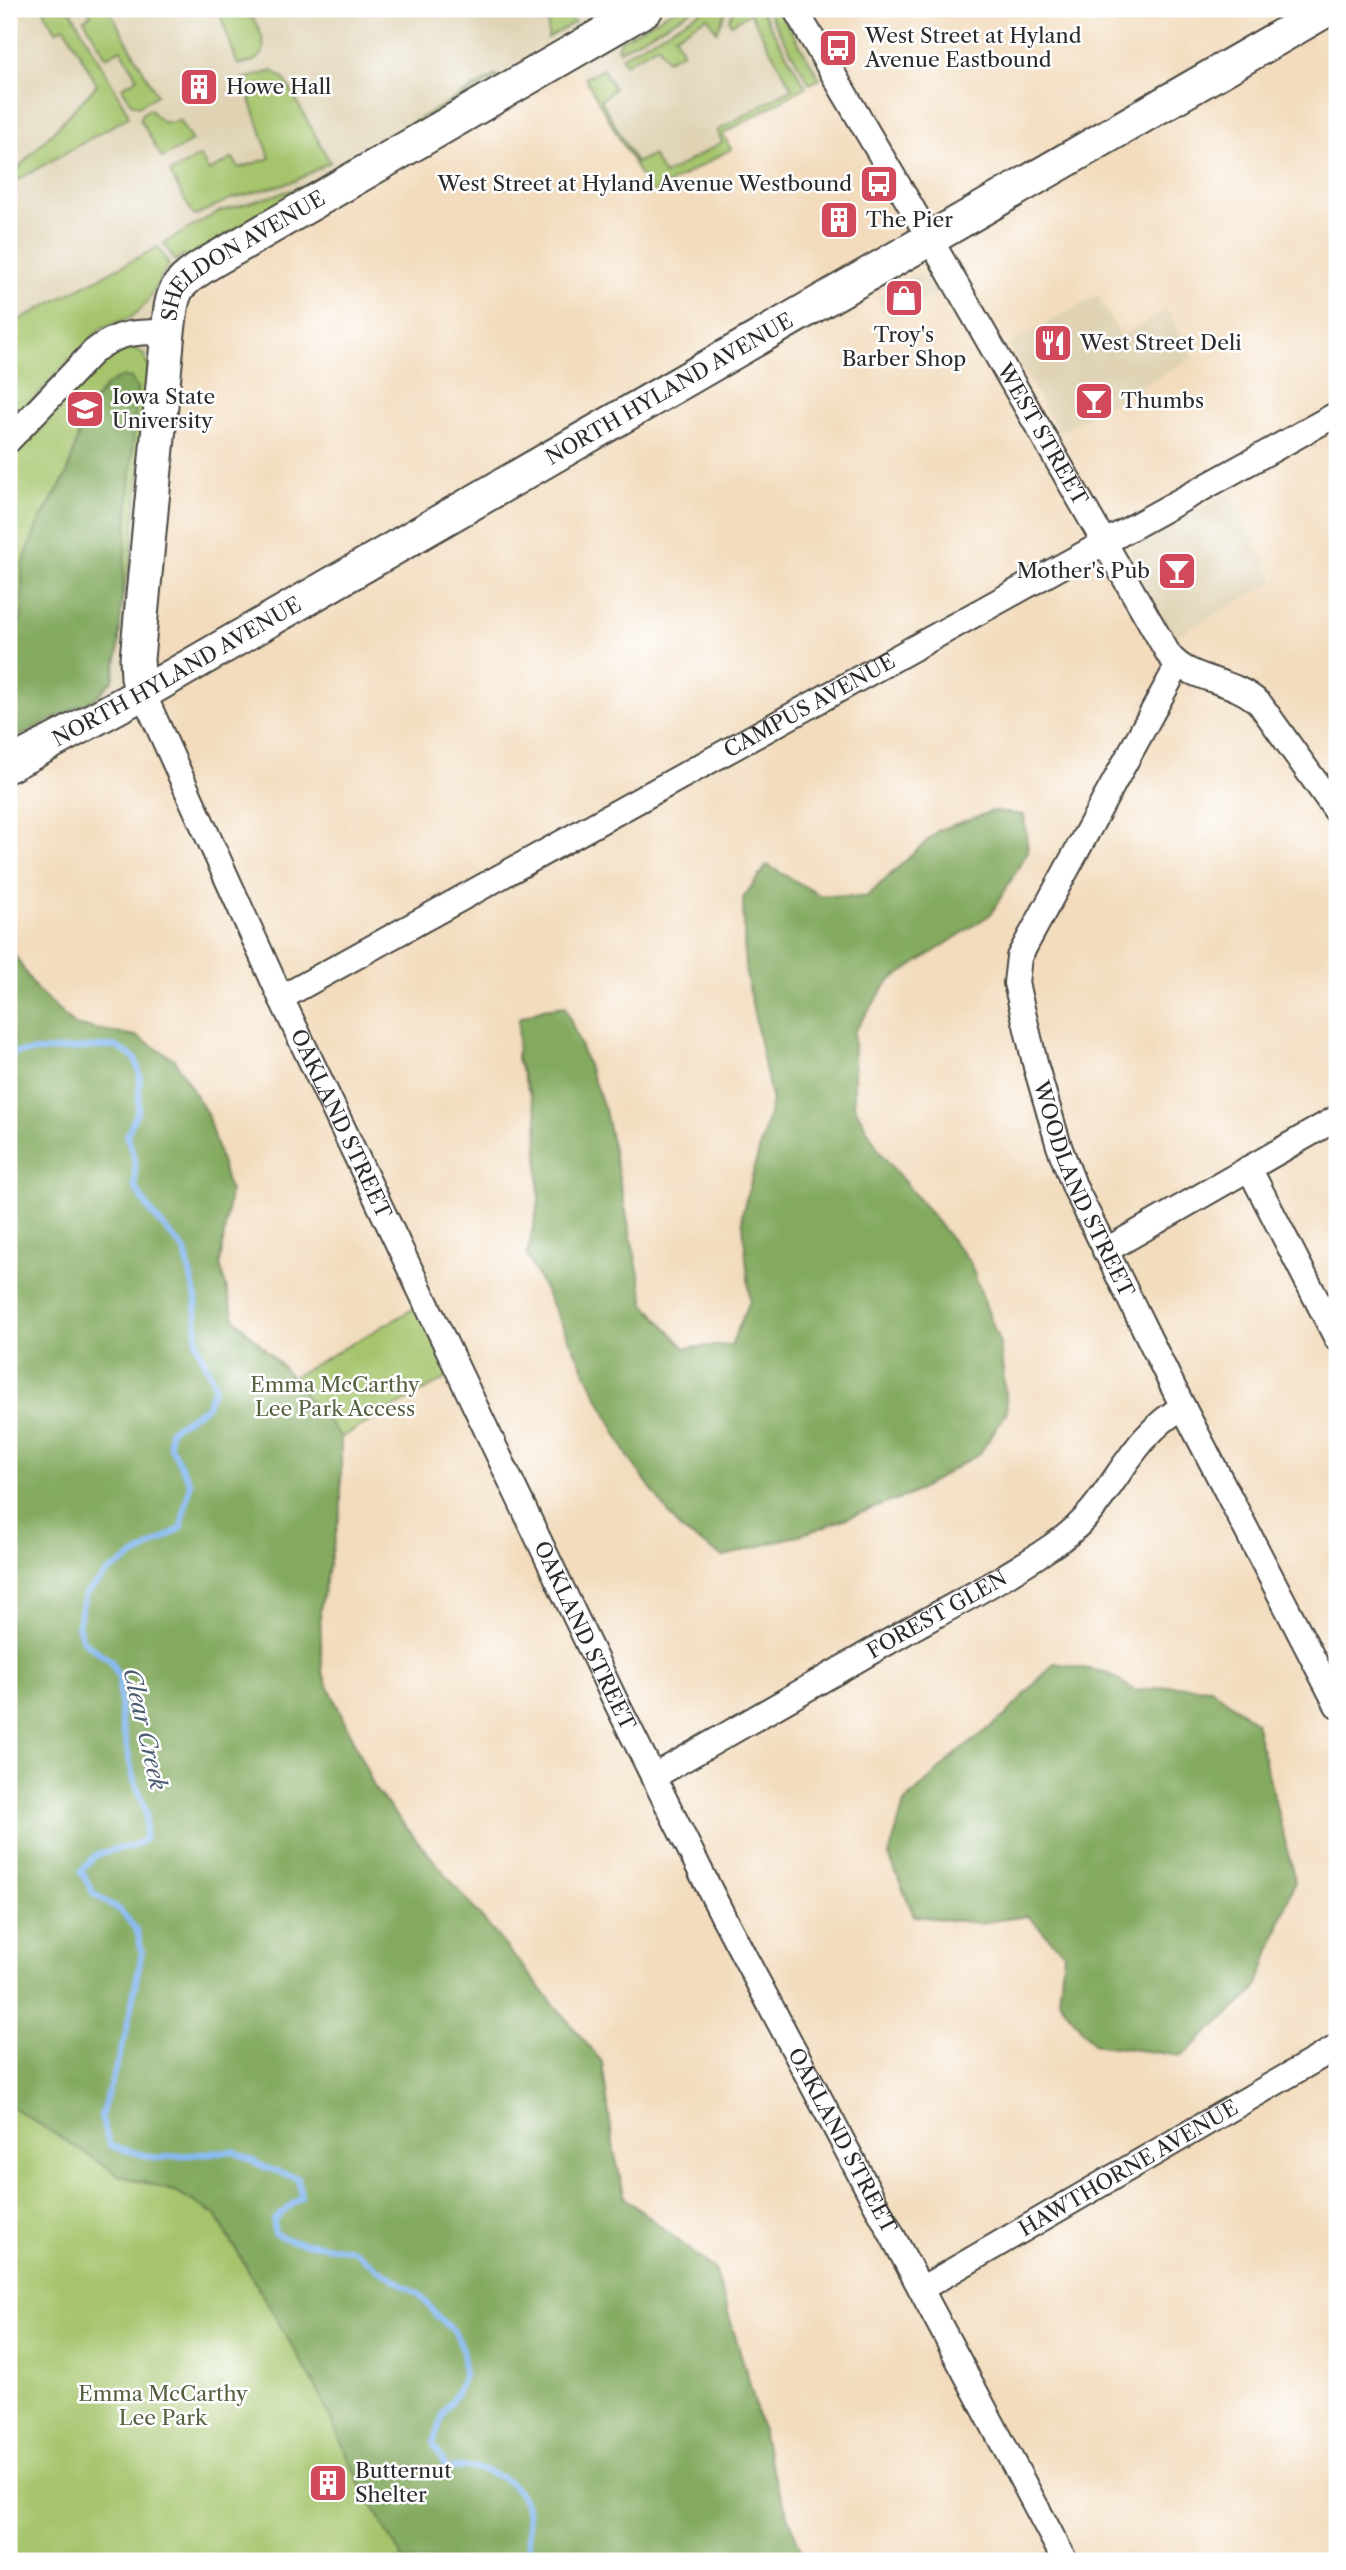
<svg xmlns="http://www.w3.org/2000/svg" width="1346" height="2570" font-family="'Libre Caslon Text',serif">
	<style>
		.built { fill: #dfd3b4 }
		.green { fill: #a5c46c; stroke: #68784c; stroke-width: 2 }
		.forest { fill: #84aa60; stroke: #586a46; stroke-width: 2 }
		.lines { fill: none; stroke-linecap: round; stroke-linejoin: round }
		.stream { stroke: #84b7f1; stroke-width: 6 }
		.street-casing { stroke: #494641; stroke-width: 28 }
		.secondary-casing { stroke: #494641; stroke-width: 37 }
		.street { stroke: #fff; stroke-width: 24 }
		.secondary { stroke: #fff; stroke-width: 33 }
		.labels { text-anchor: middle; stroke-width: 5; stroke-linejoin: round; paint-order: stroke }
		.poi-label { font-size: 21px; fill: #2b2b2b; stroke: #fff; text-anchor: start }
		.street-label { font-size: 21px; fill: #2b2b2b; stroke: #fff }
		.park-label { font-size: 21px; fill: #566142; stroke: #fff }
		.water-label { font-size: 23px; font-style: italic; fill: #4a5c70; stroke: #fff }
	</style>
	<rect width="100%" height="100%" fill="#fff"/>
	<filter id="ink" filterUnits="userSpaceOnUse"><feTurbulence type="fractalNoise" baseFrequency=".0143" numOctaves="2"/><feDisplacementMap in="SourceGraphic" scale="14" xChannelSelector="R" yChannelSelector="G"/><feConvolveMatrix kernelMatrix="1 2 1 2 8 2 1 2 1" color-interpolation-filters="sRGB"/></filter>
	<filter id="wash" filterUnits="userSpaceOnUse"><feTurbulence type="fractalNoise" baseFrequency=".00686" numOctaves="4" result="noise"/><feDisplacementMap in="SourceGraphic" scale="28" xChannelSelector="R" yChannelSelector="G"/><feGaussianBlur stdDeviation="1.57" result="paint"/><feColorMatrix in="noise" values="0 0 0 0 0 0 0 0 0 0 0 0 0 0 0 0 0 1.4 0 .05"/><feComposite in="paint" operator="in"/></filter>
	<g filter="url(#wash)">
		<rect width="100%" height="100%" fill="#f2dcbd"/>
		<g class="built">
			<path d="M9 9H795L832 72 723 134 731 149 651 194 577 64 188 277 138 678 9 764Z"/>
			<path d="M914 275 928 277 941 291 890 320 876 297Z"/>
			<path d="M1097 295 1121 336 1167 310 1194 357 1059 433 1009 345Z"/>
			<path d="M1228 493 1275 581 1174 637 1130 560 1132 549Z"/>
		</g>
		<g class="green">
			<path d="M43 9H70L128 113V117L9 185V178L97 85 65 27 56 31Z"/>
			<path d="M87 9H109L157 95 138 106 131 103 122 87 137 78 121 49 106 57 84 19 91 15Z"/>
			<path d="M218 9H244C255 19 268 40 262 55L254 61 238 65Z"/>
			<path d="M675 9H694L619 51 617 47 621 40Z"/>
			<path d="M706 9H727L717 32 708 17 675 36 683 52 667 60 658 45 625 64 621 57Z"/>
			<path d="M735 9H760L806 87 723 134 731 149 651 194 585 78 603 69 614 89 601 100 636 163 652 155 664 175 722 142 717 131 792 88 750 13 731 24 729 19Z"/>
			<path d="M766 9H778L820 79 810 84Z"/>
			<path d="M550 15 573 20 575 22 548 38V16Z"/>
			<path d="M273 71 285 80 330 162 295 181 230 199 194 216 170 173 200 156 209 171 233 158 239 168 270 158 243 79Z"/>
			<path d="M496 75 498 77 367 152 366 149Z"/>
			<path d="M150 109C158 120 166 127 179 120L192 141 162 158 140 119 143 113Z"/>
			<path d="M329 171 324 178 186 258 183 255 175 261 164 243 218 212 302 187Z"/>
			<path d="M158 247 169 265C155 284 150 308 127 319 118 323 109 324 100 329L9 425V325Z"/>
			<path d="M128 346 143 353 149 368 131 559 121 606 137 389 85 412 67 474 37 526 22 567V616L9 646V457L100 362 111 351Z"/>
			<path d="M417 1307 450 1376 312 1454 275 1387Z"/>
			<path d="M9 1793 421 2561H9Z"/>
		</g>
		<g class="forest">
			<path d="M120 377 131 378 137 389 118 653 113 680 94 699 9 741V646L22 616V567L37 526 67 474 85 412 106 386Z"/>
			<path d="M993 811 1024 815 1028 851 991 914 888 982 854 1032V1105L879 1151 970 1262 1000 1345 1007 1411 980 1453 912 1494 809 1532 723 1557 680 1529 627 1455 527 1255 539 1200 537 1113 517 1059 519 1018 543 1009 565 1006 605 1110 645 1304 685 1348 731 1345 750 1301 742 1214 772 1102 745 969 743 898 767 865 820 895 866 897 939 830Z"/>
			<path d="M9 946 36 989 74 1025 136 1036 174 1059 207 1114 230 1192 220 1264 234 1318 280 1364 341 1437V1509L320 1610 322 1672 376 1791 602 2062 614 2151 625 2198 715 2270 749 2381 773 2474 805 2561H404L363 2490 317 2389 216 2215 177 2192 121 2176 9 2105Z"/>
			<path d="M1054 1663 1105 1672 1136 1691 1172 1686 1210 1688 1255 1722 1295 1881 1256 1990 1182 2056 1093 2044 1059 2000 1064 1953 1028 1916 979 1923 914 1916 889 1856 904 1803 958 1752 1006 1715Z"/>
		</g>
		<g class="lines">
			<path class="stream" d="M9 1053 115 1046 135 1058 140 1076 138 1110 127 1135 135 1161V1188L153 1215 185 1251 196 1299 197 1344 215 1386 206 1407 170 1430V1446L190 1483 181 1528 108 1572 85 1595 78 1625 83 1641 110 1660 119 1677 121 1720 133 1777 146 1812 145 1839C131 1850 114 1847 97 1855 91 1858 86 1865 81 1871L94 1894 121 1911 137 1931 142 1952 125 2037 101 2116 110 2146 156 2158 234 2151 264 2167 298 2178 301 2197 274 2220V2233L291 2241 353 2250 378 2269 420 2295 437 2316 454 2331 463 2350 464 2376 455 2396 444 2411 433 2443 447 2469C479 2464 519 2476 527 2511 530 2527 527 2546 527 2561"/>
		</g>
	</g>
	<g filter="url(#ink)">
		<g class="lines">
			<g class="street-casing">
				<g id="street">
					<path id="s1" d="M795 9 930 239 1169 655C1192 683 1232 677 1260 704L1337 812"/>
					<path d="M9 440 94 351C120 331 137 332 168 332"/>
					<path id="s2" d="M1178 665 1019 957 1016 983 1036 1067 1059 1146 1075 1188 1183 1407 1337 1705"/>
					<path id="s3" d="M143 693 281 998 613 1696 724 1918 1065 2561"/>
					<path id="s4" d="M281 998 1337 414"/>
					<path d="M1249 1168 1337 1339"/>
					<path d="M1105 1251 1337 1118"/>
					<path id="s5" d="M653 1777C736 1729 819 1682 902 1634 956 1604 1012 1575 1062 1539 1112 1503 1126 1439 1183 1407"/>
					<path id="s6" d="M921 2289 1337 2047"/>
				</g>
			</g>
			<g class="secondary-casing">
				<g id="secondary">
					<path id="s7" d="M143 693 138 678 137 659 168 332C170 319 170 301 177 289 188 271 226 254 245 242L646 9"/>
					<path id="s8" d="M9 765 143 693 1328 9"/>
				</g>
			</g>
			<use href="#street" class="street"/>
			<use href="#secondary" class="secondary"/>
		</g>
	</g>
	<defs>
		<g id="bus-square" transform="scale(2.0125)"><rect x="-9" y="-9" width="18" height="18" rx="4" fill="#d1495b" stroke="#fff"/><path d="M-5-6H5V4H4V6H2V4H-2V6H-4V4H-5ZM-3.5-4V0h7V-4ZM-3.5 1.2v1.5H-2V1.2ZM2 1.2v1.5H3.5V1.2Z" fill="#fff"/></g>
		<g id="building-square" transform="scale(2.0125)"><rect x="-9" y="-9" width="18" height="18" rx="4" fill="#d1495b" stroke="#fff"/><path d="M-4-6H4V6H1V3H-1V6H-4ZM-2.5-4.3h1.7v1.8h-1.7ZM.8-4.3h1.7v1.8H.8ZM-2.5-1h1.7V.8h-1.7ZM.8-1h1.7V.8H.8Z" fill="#fff"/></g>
		<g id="shop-square" transform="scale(2.0125)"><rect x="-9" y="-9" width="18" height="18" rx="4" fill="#d1495b" stroke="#fff"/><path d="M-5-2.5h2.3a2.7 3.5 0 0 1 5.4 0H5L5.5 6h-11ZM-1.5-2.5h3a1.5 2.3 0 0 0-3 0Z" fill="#fff"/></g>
		<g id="restaurant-square" transform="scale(2.0125)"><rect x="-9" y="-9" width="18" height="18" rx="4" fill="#d1495b" stroke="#fff"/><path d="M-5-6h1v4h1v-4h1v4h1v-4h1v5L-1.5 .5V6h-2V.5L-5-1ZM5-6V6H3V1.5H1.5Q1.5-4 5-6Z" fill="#fff"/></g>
		<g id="bar-square" transform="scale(2.0125)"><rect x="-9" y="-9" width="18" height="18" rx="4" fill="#d1495b" stroke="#fff"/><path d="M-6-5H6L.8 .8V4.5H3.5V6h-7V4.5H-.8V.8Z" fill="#fff"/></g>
		<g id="university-square" transform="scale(2.0125)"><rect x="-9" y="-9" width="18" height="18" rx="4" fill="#d1495b" stroke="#fff"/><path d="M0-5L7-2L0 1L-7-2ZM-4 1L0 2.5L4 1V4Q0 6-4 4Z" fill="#fff"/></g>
	</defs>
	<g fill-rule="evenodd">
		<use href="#bus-square" x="838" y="48"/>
		<use href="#building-square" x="199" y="87"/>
		<use href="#bus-square" x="879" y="184"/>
		<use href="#building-square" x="839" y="220"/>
		<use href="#shop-square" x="904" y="298"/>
		<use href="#restaurant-square" x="1053" y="343"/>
		<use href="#bar-square" x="1094" y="401"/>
		<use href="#university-square" x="85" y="409"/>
		<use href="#bar-square" x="1177" y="571"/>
		<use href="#building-square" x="328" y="2483"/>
	</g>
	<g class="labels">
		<g class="poi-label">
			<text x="865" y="43">West Street at Hyland<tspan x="865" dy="24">Avenue Eastbound</tspan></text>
			<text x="226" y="94">Howe Hall</text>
			<text x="852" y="191" text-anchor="end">West Street at Hyland Avenue Westbound</text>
			<text x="866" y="227">The Pier</text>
			<text x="904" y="342" text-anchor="middle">Troy's<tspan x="904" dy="24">Barber Shop</tspan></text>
			<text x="1080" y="350">West Street Deli</text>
			<text x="112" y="404">Iowa State<tspan x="112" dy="24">University</tspan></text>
			<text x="1121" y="408">Thumbs</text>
			<text x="1150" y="578" text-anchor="end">Mother's Pub</text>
			<text x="355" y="2478">Butternut<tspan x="355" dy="24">Shelter</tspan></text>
		</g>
		<g class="street-label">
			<text dy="7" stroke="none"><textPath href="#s7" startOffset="478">SHELDON AVENUE</textPath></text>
			<text dy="7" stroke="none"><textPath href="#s8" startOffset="760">NORTH HYLAND AVENUE</textPath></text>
			<text dy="7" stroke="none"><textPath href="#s1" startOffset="492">WEST STREET</textPath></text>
			<text dy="7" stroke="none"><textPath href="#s8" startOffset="192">NORTH HYLAND AVENUE</textPath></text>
			<text dy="7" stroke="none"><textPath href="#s4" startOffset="604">CAMPUS AVENUE</textPath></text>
			<text dy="7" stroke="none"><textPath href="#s3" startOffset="474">OAKLAND STREET</textPath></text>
			<text dy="7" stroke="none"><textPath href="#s2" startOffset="576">WOODLAND STREET</textPath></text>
			<text dy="7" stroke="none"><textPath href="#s5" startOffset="327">FOREST GLEN</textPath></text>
			<text dy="7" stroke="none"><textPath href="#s3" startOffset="1041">OAKLAND STREET</textPath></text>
			<text dy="7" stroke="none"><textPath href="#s3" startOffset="1608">OAKLAND STREET</textPath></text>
			<text dy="7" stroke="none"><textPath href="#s6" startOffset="240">HAWTHORNE AVENUE</textPath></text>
		</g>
		<g class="park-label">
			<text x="335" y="1392">Emma McCarthy<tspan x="335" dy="24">Lee Park Access</tspan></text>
			<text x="163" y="2401">Emma McCarthy<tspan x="163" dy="24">Lee Park</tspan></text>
		</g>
		<g class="water-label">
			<text transform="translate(145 1729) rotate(77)" y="8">Clear Creek</text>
		</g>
	</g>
	<rect width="1346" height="2570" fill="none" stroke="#fff" stroke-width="35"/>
</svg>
